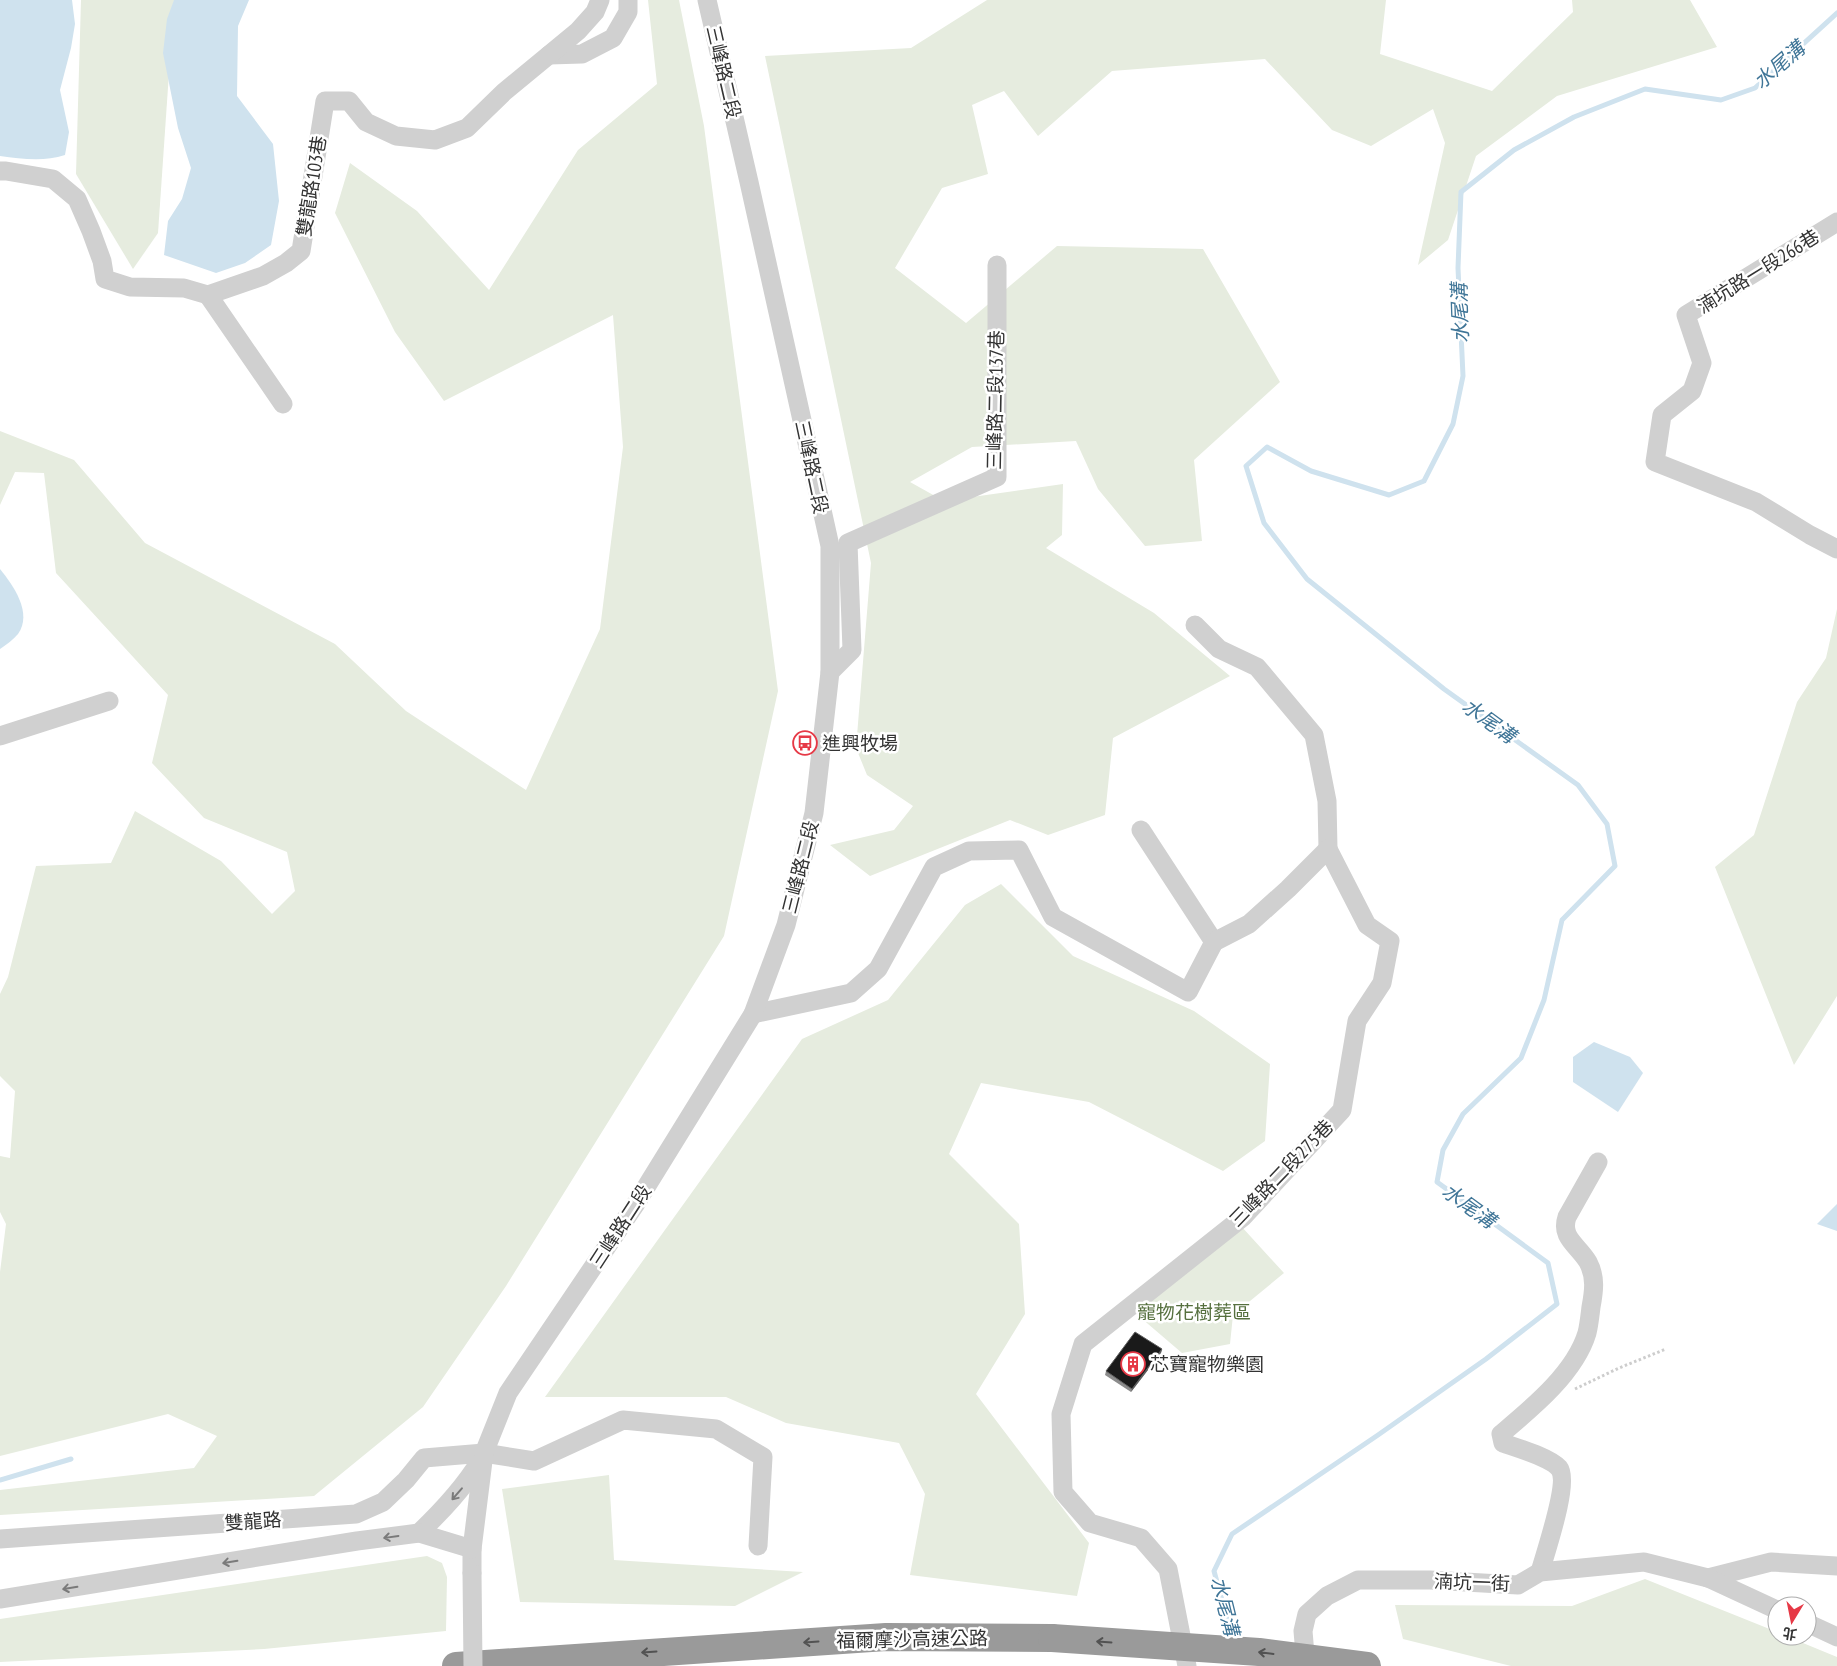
<svg xmlns="http://www.w3.org/2000/svg" width="1837" height="1666" font-family="'PT Sans Narrow','Noto Sans TC',sans-serif">
	<style>
		.green { fill: #e6ecdf }
		.water { fill: #cfe2ee }
		.lines { fill: none; stroke-linecap: round; stroke-linejoin: round }
		.stream { stroke: #cfe2ee; stroke-width: 5 }
		.path { stroke: #cdcdcd; stroke-width: 3; stroke-dasharray: 2.5 2.5; stroke-linecap: butt }
		.minor { stroke: #d0d0d0; stroke-width: 19 }
		.highway { stroke: #9a9a9a; stroke-width: 28 }
		.minor-bridge { stroke: #d0d0d0; stroke-width: 19 }
		.highway-bridge { stroke: #9a9a9a; stroke-width: 28 }
		.wall { fill: #8c8c8c }
		.shaded-wall { fill: #5f5f5f }
		.building { fill: #1a1a1a; stroke: #5f5f5f }
		.oneway { stroke: #7a7a7a }
		.oneway2 { stroke: #525252 }
		.labels { text-anchor: middle; stroke-width: 5; stroke-linejoin: round; paint-order: stroke }
		.street-label { font-size: 19px; fill: #333; stroke: #fff }
		.poi-label { font-size: 19px; fill: #333; stroke: #fff; text-anchor: start }
		.park-label { font-size: 19px; fill: #56703f; stroke: #fff }
		.water-label { font-size: 20px; font-style: italic; fill: #3f7597; stroke: #fff }
	</style>
	<rect width="100%" height="100%" fill="#fff"/>
	<g class="green">
		<path d="M81 0H174L158 233 133 269 76 174Z"/>
		<path d="M648 0H679L704 126 778 691 724 936 506 1286 423 1407 314 1496 0 1515V1490L194 1468 217 1436 168 1414 0 1456V1272L6 1224 0 1212V1156L10 1158 15 1091 0 1076V994L8 977 36 866 111 863 135 811 221 861 272 914 295 891 287 852 204 818 152 763 168 695 56 573 44 473 15 472 0 505V431L74 460 145 543 335 644 406 711 526 790 600 629 623 447 613 315 444 401 395 332 335 213 350 163 417 211 489 290 578 150 657 84Z"/>
		<path d="M987 0H1386L1380 54 1492 91 1573 12 1572 0H1690L1717 47 1557 96 1476 156 1448 240 1418 265 1445 143 1433 109 1371 146 1332 130 1265 59 1112 71 1038 136 1004 91 972 105 988 174 942 188 895 268 966 323 1057 246 1203 249 1280 382 1194 460 1202 541 1145 546 1098 489 1076 441 972 447 910 482 944 501 1063 484 1062 535 1046 548 1154 613 1230 676 1113 738 1105 815 1048 835 1010 820 870 876 830 845 894 830 913 806 867 775 856 748 871 563 765 56 911 48Z"/>
		<path d="M1837 609V996L1794 1065 1715 867 1754 835 1797 702 1826 658Z"/>
		<path d="M1001 884 1073 956 1194 1011 1270 1064 1265 1141 1223 1171 1089 1102 981 1083 949 1154 1019 1224 1025 1314 976 1394 1089 1543 1077 1596 910 1575 925 1494 899 1443 786 1423 726 1397H545L802 1039 888 1000 965 905Z"/>
		<path d="M1241 1226 1284 1273 1233 1315 1230 1344 1182 1353 1134 1312Z"/>
		<path d="M609 1475 614 1560 803 1572 735 1606 520 1602 502 1489Z"/>
		<path d="M427 1556 442 1563 447 1577 446 1631 264 1649 0 1662V1619Z"/>
		<path d="M1645 1579 1777 1632V1636H1786L1837 1657V1666H1511L1403 1639 1395 1605 1572 1606Z"/>
	</g>
	<g class="water">
		<path d="M0 0H72L75 24 71 48 60 90 69 132 65 155C44 162 22 159 0 156Z"/>
		<path d="M174 0H249L238 26 237 96 273 144 279 201 271 245 245 263 216 273 164 255 168 221 182 199 191 168 178 128 163 53 167 19Z"/>
		<path d="M0 569C13 585 33 613 18 634 13 640 6 645 0 649Z"/>
		<path d="M1594 1042 1630 1057 1643 1073 1618 1112 1573 1082V1057Z"/>
		<path d="M1837 1204V1231L1817 1224Z"/>
	</g>
	<g class="lines">
		<g class="stream">
			<path d="M0 1480 71 1459"/>
			<path d="M1233 1641 1214 1571 1232 1534 1378 1435 1486 1359 1557 1304 1548 1263 1437 1182 1443 1150 1463 1114 1521 1058 1544 1000 1562 920 1615 866 1607 824 1578 785 1444 689 1307 579 1264 523 1246 466 1267 447 1311 471 1389 495 1424 481 1453 424 1463 376 1458 268 1461 192 1514 150 1574 117 1645 89 1721 100 1755 88 1837 13"/>
		</g>
		<path class="path" d="M1575 1389 1619 1368 1666 1349"/>
		<g class="minor">
			<path d="M549 55 582 54 613 38 628 12V0"/>
			<path d="M0 171H6L53 179 77 199 91 231 102 261 105 279 130 287 184 288 208 295 263 276 286 263 301 251 325 101H349L366 122 396 136 435 140 467 128 504 92 578 31 595 12 600 0"/>
			<path d="M1837 222 1686 315 1702 363 1692 391 1662 415 1655 462 1756 502 1810 535 1837 549"/>
			<path d="M208 295 283 404"/>
			<path d="M1195 625 1219 649 1257 667 1314 735 1327 801 1328 849"/>
			<path d="M830 672 852 650 848 543 997 477V265"/>
			<path d="M0 736 109 701"/>
			<path d="M753 1014 851 993 878 969 934 867 969 851 1019 850 1053 917 1188 992 1214 942 1141 830"/>
			<path d="M419 1533C442 1511 463 1489 480 1461"/>
			<path d="M0 1539 356 1514 383 1502 406 1480 424 1458 484 1453 534 1461 623 1420 716 1429 763 1457 758 1546"/>
			<path d="M1540 1572C1545 1554 1570 1481 1559 1468 1549 1457 1517 1448 1503 1443L1501 1434C1532 1408 1575 1373 1587 1333 1589 1325 1590 1315 1591 1307 1594 1291 1596 1277 1588 1262 1578 1245 1560 1238 1567 1217L1598 1162"/>
			<path d="M472 1573V1549L484 1453 508 1393 635 1205 753 1014 786 925 814 813 830 672V546L749 182 707 0"/>
			<path d="M1708 1578 1771 1562 1837 1566"/>
			<path d="M0 1599 357 1541 419 1533 472 1549"/>
			<path d="M1807 1623 1837 1637"/>
			<path d="M1187 1666 1168 1569 1141 1538 1090 1523 1063 1492 1061 1414 1083 1344 1243 1217 1342 1110 1357 1021 1382 983 1390 941 1367 925 1328 849 1288 889 1249 924 1214 942"/>
			<path d="M1306 1666 1303 1631 1307 1614 1327 1596 1358 1580H1430L1518 1585 1540 1572 1644 1562 1708 1578 1777 1610"/>
		</g>
		<path class="highway" d="M456 1666 886 1637 1052 1638"/>
		<path class="minor-bridge" d="M472 1573 473 1666"/>
		<path class="highway-bridge" d="M1052 1638 1259 1652 1367 1666"/>
	</g>
	<path class="wall" d="M1162 1349 1161 1353 1131 1392 1105 1375 1106 1371Z"/>
	<path class="shaded-wall" d="M1162 1349 1161 1353 1131 1392 1132 1389Z"/>
	<path class="building" d="M1135 1332 1162 1349 1132 1389 1106 1371Z"/>
	<defs><path id="oneway-shaft" d="M-6 0H5M1.5-3L5.5 0L1.5 3" fill="none" stroke-width="1.6" stroke-linecap="round" stroke-linejoin="round" transform="scale(1.25)"/></defs>
	<g class="oneway">
		<use href="#oneway-shaft" transform="translate(457 1494) rotate(131)"/>
		<use href="#oneway-shaft" transform="translate(391 1537) rotate(172)"/>
		<use href="#oneway-shaft" transform="translate(230 1562) rotate(171)"/>
		<use href="#oneway-shaft" transform="translate(70 1588) rotate(171)"/>
	</g>
	<g class="oneway2">
		<use href="#oneway-shaft" transform="translate(811 1642) rotate(176)"/>
		<use href="#oneway-shaft" transform="translate(1104 1642) rotate(-176)"/>
		<use href="#oneway-shaft" transform="translate(649 1652) rotate(176)"/>
		<use href="#oneway-shaft" transform="translate(1266 1653) rotate(-173)"/>
	</g>
	<defs>
		<g id="bus-ring" transform="scale(1.25)"><circle r="9.5" fill="#fff" stroke="#e63946" stroke-width="1.5"/><path d="M-5-6H5V4H4V6H2V4H-2V6H-4V4H-5ZM-3.5-4V0h7V-4ZM-3.5 1.2v1.5H-2V1.2ZM2 1.2v1.5H3.5V1.2Z" fill="#e63946"/></g>
		<g id="building-ring" transform="scale(1.25)"><circle r="9.5" fill="#fff" stroke="#e63946" stroke-width="1.5"/><path d="M-4-6H4V6H1V3H-1V6H-4ZM-2.5-4.3h1.7v1.8h-1.7ZM.8-4.3h1.7v1.8H.8ZM-2.5-1h1.7V.8h-1.7ZM.8-1h1.7V.8H.8Z" fill="#e63946"/></g>
	</defs>
	<g fill-rule="evenodd">
		<use href="#bus-ring" x="805" y="743"/>
		<use href="#building-ring" x="1133" y="1364"/>
	</g>
	<g class="labels">
		<g class="street-label">
			<text transform="translate(724 72) rotate(77)" y="7">三峰路二段</text>
			<text transform="translate(311 186) rotate(-81)" y="7">雙龍路103巷</text>
			<text transform="translate(1758 271) rotate(-32)" y="7">湳坑路一段266巷</text>
			<text transform="translate(995 400) rotate(-89)" y="7">三峰路二段137巷</text>
			<text transform="translate(812 467) rotate(78)" y="7">三峰路二段</text>
			<text transform="translate(800 867) rotate(-76)" y="7">三峰路二段</text>
			<text transform="translate(1281 1173) rotate(-46)" y="7">三峰路二段275巷</text>
			<text transform="translate(620 1226) rotate(-57)" y="7">三峰路二段</text>
			<text transform="translate(253 1521) rotate(-4)" y="7">雙龍路</text>
			<text transform="translate(1472 1582) rotate(2)" y="7">湳坑一街</text>
			<text transform="translate(912 1639) rotate(-1)" y="7">福爾摩沙高速公路</text>
		</g>
		<g class="poi-label">
			<text x="822" y="750">進興牧場</text>
			<text x="1150" y="1371">芯寶寵物樂園</text>
		</g>
		<g class="park-label">
			<text x="1194" y="1319">寵物花樹葬區</text>
		</g>
		<g class="water-label">
			<text transform="translate(1779 65) rotate(-41)" y="7">水尾溝</text>
			<text transform="translate(1460 313) rotate(-92)" y="7">水尾溝</text>
			<text transform="translate(1489 721) rotate(36)" y="7">水尾溝</text>
			<text transform="translate(1469 1206) rotate(36)" y="7">水尾溝</text>
			<text transform="translate(1225 1606) rotate(76)" y="7">水尾溝</text>
		</g>
	</g>
	<g transform="translate(1792 1621) rotate(190)"><circle r="24" fill="#ffffff" stroke="#adadad"/>
	<path d="M0-4L9 19L0 12L-9 19Z" fill="#e63946"/>
	<text y="-8" font-size="14" font-weight="bold" text-anchor="middle" fill="#333333">北</text>
	</g>
</svg>
